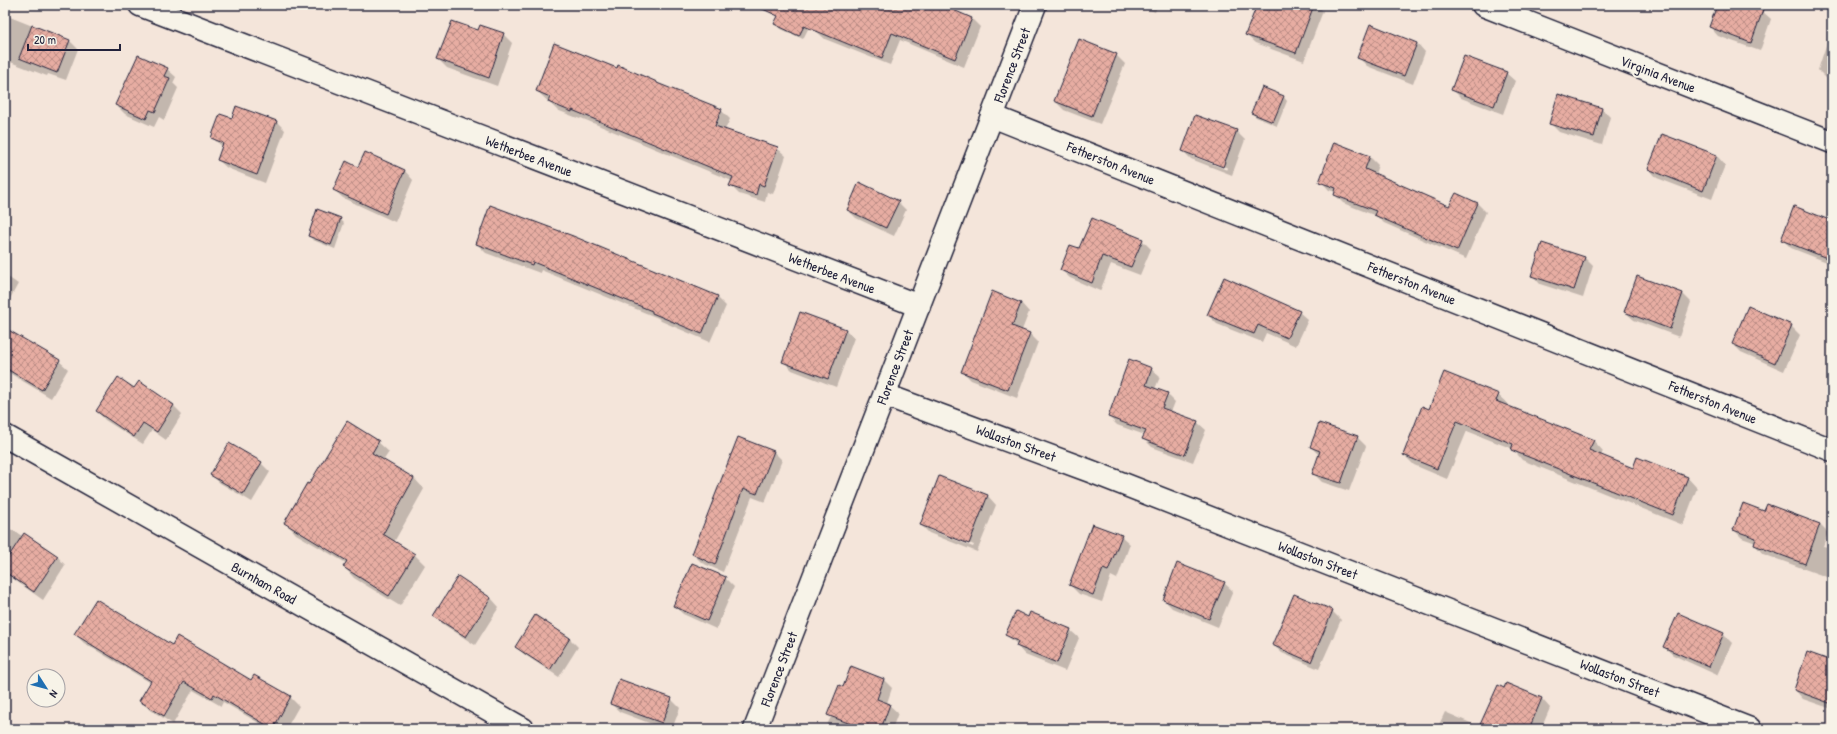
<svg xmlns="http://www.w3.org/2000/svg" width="1837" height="734" font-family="'Patrick Hand',sans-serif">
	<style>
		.shadow { fill: #0003; fill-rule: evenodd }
		.building { fill: url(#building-cross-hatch); stroke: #22223b }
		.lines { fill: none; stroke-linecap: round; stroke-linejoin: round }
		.street-casing { stroke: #22223b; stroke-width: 25 }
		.street { stroke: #f7f3e8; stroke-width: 22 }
		.labels { text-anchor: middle; stroke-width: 4; stroke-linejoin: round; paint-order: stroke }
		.street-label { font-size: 14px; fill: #22223b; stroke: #f7f3e8 }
	</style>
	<defs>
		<pattern id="building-cross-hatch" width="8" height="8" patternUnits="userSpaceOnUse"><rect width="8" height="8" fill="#e7ada2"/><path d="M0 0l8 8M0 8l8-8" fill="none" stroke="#bb8c85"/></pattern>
	</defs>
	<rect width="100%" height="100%" fill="#f4e5da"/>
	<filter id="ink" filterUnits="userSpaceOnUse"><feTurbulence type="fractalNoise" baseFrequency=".025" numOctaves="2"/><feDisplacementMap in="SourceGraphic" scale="8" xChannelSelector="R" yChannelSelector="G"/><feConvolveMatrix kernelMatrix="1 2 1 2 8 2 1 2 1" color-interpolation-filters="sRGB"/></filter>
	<g filter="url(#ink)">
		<g class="shadow">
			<path d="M784 5H803L816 13 803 39 779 28 775 24Z"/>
			<path d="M826 5H939L972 19 980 27 964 67 900 40 890 65 825 39 816 31Z"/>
			<path d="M1137 5H1158L1155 12Z"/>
			<path d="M1258 5H1317L1323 11 1304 61 1255 43 1246 35Z"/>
			<path d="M1718 5H1746L1762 11 1771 19 1760 51 1718 36 1710 27Z"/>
			<path d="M5 15 70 41 78 49 66 80 48 74 47 76 5 60Z"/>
			<path d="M478 32 503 34 512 43 497 86 447 68 438 59Z"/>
			<path d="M1829 36 1832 37V80L1826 78 1818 70Z"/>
			<path d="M1417 43 1425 52 1413 84 1367 66 1358 57Z"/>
			<path d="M1116 55 1125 64 1100 124 1064 110 1055 101Z"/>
			<path d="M167 69 176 77 173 83 178 88 164 120 159 117 154 127 125 114 116 105Z"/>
			<path d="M617 69 657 83 659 85 721 110 730 119 725 130 777 148 786 156 773 194 767 192 765 202 739 194 731 186 732 181 581 118 580 119 557 110 537 91Z"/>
			<path d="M1506 73 1515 81 1503 114 1461 98 1453 90Z"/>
			<path d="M1283 96 1287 101 1277 126 1256 117 1252 113Z"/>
			<path d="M1559 96 1602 109 1610 117 1602 145 1559 132 1550 123Z"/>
			<path d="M232 120 276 121 285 130 265 183 227 168 218 160 223 147 212 138Z"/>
			<path d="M1236 131 1245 140 1232 175 1191 159 1183 151ZM1192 154 1228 168 1227 170 1192 156Z"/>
			<path d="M365 153 405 171 413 180 395 222 343 198 334 190 359 168Z"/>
			<path d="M1717 156 1725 165 1712 199 1657 178 1649 169Z"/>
			<path d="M1370 157 1378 165 1375 174 1450 208 1456 194 1478 204 1486 212 1466 259 1384 223 1376 216 1343 203 1335 195 1336 192 1329 190 1321 181Z"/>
			<path d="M898 202 906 210 894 236 856 218 848 210Z"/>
			<path d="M340 219 344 223 335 249 313 240 309 236Z"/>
			<path d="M1832 222V264L1791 248 1782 239Z"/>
			<path d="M1142 240 1151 249 1140 275 1111 264 1100 291 1070 278 1061 270 1080 250Z"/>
			<path d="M477 244 717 297 726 306 710 342 661 321 658 318 541 270 540 273 486 253Z"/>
			<path d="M1585 258 1593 266 1583 298 1540 284 1532 275Z"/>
			<path d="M5 275 18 284 5 308Z"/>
			<path d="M1638 277 1683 294 1691 302 1679 337 1634 320 1625 312Z"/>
			<path d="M1021 303 1029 312 1022 330 1030 334 1038 342 1017 398 971 380 962 371Z"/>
			<path d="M1299 312 1308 320 1296 346 1266 333 1262 342 1217 324 1208 315Z"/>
			<path d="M801 313 846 330 854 338 836 387 792 370 783 361Z"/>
			<path d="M1791 326 1800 335 1784 371 1741 352 1733 344Z"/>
			<path d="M5 361H59L68 369 51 398 11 374 5 368Z"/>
			<path d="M1151 369 1160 377 1155 389 1167 394 1175 402 1171 412 1197 422 1206 430 1193 462 1152 447 1144 439 1145 435 1117 425 1109 417Z"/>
			<path d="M139 383 174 406 182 414 166 440 152 430 143 444 105 420 97 411 135 390Z"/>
			<path d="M1498 395 1509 405 1508 407 1593 440 1603 451 1601 456 1634 470 1687 477 1697 488 1683 525 1522 460 1513 449 1467 431 1447 479 1414 465 1404 455 1429 410Z"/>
			<path d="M1357 437 1366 446 1349 491 1322 482 1313 473 1320 456 1311 447Z"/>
			<path d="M739 438 773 451 782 460 765 502 752 497 723 572 702 563 693 554Z"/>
			<path d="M378 442 389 452 383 461 414 478 424 489 394 542 415 555 425 565 400 606 354 578 344 567 346 563 296 534 286 523 309 486Z"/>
			<path d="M229 445 261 463 270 472 252 502 220 483 211 475Z"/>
			<path d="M939 477 988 496 996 505 977 552 929 533 921 525ZM930 528 974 545 973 547 930 530Z"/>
			<path d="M1765 513 1820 525 1828 533 1823 546 1832 548V579L1763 554 1755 545 1756 543 1742 538 1734 530Z"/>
			<path d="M5 526 57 556 65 565 43 600 5 573Z"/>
			<path d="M1121 536 1130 544 1117 579 1111 576 1102 602 1079 594 1070 585Z"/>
			<path d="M725 578 734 587 716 629 683 614 674 606Z"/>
			<path d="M1224 583 1233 591 1218 627 1172 608 1164 600Z"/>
			<path d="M491 598 499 607 475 645 443 624 434 616Z"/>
			<path d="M1332 611 1341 620 1319 669 1282 653 1273 645Z"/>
			<path d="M535 617 570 639 578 647 559 677 525 655 516 646Z"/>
			<path d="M1028 618 1070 630 1079 638 1065 671 1025 655 1017 646 1018 645 1006 635Z"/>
			<path d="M75 634 252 681 255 676 290 697 299 706 286 729H269L223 702 221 706 193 690 173 724 149 709 140 701 151 683 84 643Z"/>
			<path d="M1723 634 1732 643 1717 675 1673 655 1664 647Z"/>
			<path d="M1832 662V709L1803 699 1795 690Z"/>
			<path d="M852 668 884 680 892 688 887 703 898 713 892 729H825L831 717 829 715 844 688Z"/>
			<path d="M1506 684 1542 699 1550 708 1541 729H1437L1445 712 1480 727Z"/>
			<path d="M671 699 680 708 672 729H665L620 712 611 704Z"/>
		</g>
		<g class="building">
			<path d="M754 5H942L972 18 955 59 892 33 882 58 804 26 799 36 774 24 778 16Z"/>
			<path d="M1257 5H1314L1296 53 1245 35Z"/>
			<path d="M1717 5H1749L1763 10 1751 43 1709 27Z"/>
			<path d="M452 21 478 30 480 25 504 33 489 78 437 59Z"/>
			<path d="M1370 24 1417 43 1404 76 1357 58Z"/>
			<path d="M32 25 70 40 57 73 19 58Z"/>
			<path d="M1079 39 1117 54 1092 116 1054 101Z"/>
			<path d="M554 43 617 68 618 65 657 82V83L722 109 715 126 778 147 764 186 759 184 756 195 729 186 733 177 572 110V112L548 102 550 97 536 91Z"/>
			<path d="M138 55 168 68 164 76 170 78 155 112 150 110 146 119 115 105Z"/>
			<path d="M1464 56 1507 72 1494 106 1451 90Z"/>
			<path d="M1262 87 1284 96 1273 122 1251 113Z"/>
			<path d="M1558 94 1602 108 1594 137 1549 124Z"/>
			<path d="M236 106 277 121 257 175 217 160 223 143 211 138 220 114 232 118Z"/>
			<path d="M1195 115 1237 130 1223 167 1182 151Z"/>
			<path d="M1662 134 1717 155 1703 191 1648 169Z"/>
			<path d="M1334 142 1370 156 1365 169 1449 206 1456 193 1478 203 1457 251 1374 215 1376 211 1334 195 1336 188 1319 182Z"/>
			<path d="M365 152 405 170 386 214 333 190 346 161 358 167Z"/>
			<path d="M859 182 899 201 886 228 847 210Z"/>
			<path d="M490 205 573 236 718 296 702 334 652 313V311L533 262 532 265 476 244Z"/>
			<path d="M1794 206 1832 221V260L1781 240Z"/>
			<path d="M317 209 341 218 331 245 308 236Z"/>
			<path d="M1092 218 1143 239 1131 267 1102 256 1092 283 1060 270 1070 245 1079 248Z"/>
			<path d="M1542 243 1585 257 1574 290 1531 276Z"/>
			<path d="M1637 276 1683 293 1670 329 1624 312Z"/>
			<path d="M1224 277 1300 311 1287 338 1258 325 1254 334 1207 315Z"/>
			<path d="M992 291 1021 303 1012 326 1030 333 1008 390 961 372Z"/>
			<path d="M1748 306 1792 325 1775 363 1732 344Z"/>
			<path d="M800 312 846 329 828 379 782 362Z"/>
			<path d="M5 328 60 360 42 390 5 368Z"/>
			<path d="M1129 359 1152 368 1146 385 1168 393 1162 408 1198 421 1185 455 1142 439 1146 431 1108 417Z"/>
			<path d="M1444 372 1499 394 1496 401 1594 440 1589 450 1633 468 1637 457 1688 477 1673 515 1511 450 1513 444 1457 421 1437 469 1403 455 1422 406 1429 409Z"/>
			<path d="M118 377 134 388 139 381 174 405 157 432 143 423 134 437 96 411Z"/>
			<path d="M347 421 379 441 372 453 414 478 383 534 415 554 389 596 343 567 347 561 284 523 307 483 309 484Z"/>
			<path d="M1319 423 1358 436 1341 483 1312 474 1320 451 1310 447Z"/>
			<path d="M738 437 774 451 757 494 743 489 715 565 692 554Z"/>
			<path d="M229 443 262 462 243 494 210 475Z"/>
			<path d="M939 476 988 495 969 544 920 525Z"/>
			<path d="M1743 503 1764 511 1767 504 1820 524 1805 564 1754 545 1756 538 1733 530Z"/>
			<path d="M1092 524 1122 535 1108 571 1103 569 1093 595 1069 585Z"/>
			<path d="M24 533 58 556 34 592 5 572V562Z"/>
			<path d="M692 563 726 577 707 621 673 606Z"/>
			<path d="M1177 563 1225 582 1209 619 1163 600Z"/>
			<path d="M458 576 491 598 466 637 433 616Z"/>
			<path d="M1294 594 1333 610 1311 662 1272 645Z"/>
			<path d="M96 599 172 645 177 636 251 680 254 675 291 696 273 729 214 694 212 698 184 682 164 716 139 701 151 681 74 634Z"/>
			<path d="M1016 611 1028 617 1030 612 1071 629 1057 663 1016 646 1018 641 1005 635Z"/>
			<path d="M1678 613 1724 633 1709 667 1663 647Z"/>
			<path d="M535 615 570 638 550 670 515 647Z"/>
			<path d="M1807 652 1832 661V704L1794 690Z"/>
			<path d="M851 666 884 679 877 699 890 704 881 729H864L827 715 839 685 843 687Z"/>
			<path d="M619 679 672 698 662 723 610 704Z"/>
			<path d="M1506 683 1542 698 1529 729H1478L1498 685 1504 688Z"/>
		</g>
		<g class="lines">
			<g class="street-casing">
				<g id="street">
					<path d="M140 5 919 306"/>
					<path d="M1483 5 1832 142"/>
					<path d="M992 116 1832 450"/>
					<path d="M885 395 1090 471 1750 729"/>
					<path d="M5 436 523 729"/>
					<path d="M755 729 1035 5"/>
				</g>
			</g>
			<use href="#street" class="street"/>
		</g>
	</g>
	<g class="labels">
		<g class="street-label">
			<text transform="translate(1012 65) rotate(-69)" y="5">Florence Street</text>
			<text transform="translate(1658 74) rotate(21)" y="5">Virginia Avenue</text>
			<text transform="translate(529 156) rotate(21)" y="5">Wetherbee Avenue</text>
			<text transform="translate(1111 163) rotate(22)" y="5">Fetherston Avenue</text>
			<text transform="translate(832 273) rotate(21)" y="5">Wetherbee Avenue</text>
			<text transform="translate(1412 283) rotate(22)" y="5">Fetherston Avenue</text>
			<text transform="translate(895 367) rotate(-69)" y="5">Florence Street</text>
			<text transform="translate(1713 402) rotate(22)" y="5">Fetherston Avenue</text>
			<text transform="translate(1016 443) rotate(20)" y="5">Wollaston Street</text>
			<text transform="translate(1318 560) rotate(21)" y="5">Wollaston Street</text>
			<text transform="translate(264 583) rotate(29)" y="5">Burnham Road</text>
			<text transform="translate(779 669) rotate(-69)" y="5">Florence Street</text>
			<text transform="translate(1620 678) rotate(21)" y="5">Wollaston Street</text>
		</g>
	</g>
	<rect width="1837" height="734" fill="none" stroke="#f7f3e8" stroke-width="20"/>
	<rect x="10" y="10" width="1817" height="714" fill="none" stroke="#22223b" stroke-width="1.5" filter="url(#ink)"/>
	<g transform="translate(46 688) rotate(126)"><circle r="19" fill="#f7f3e8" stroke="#a29fa3"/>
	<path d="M0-3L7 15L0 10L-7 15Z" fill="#1f6fb2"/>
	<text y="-6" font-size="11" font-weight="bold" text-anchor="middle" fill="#22223b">N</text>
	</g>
	<path d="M28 44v6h92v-6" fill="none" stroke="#22223b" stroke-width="2"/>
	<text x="34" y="44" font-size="12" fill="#22223b" stroke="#f7f3e8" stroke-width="3" paint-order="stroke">20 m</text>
</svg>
